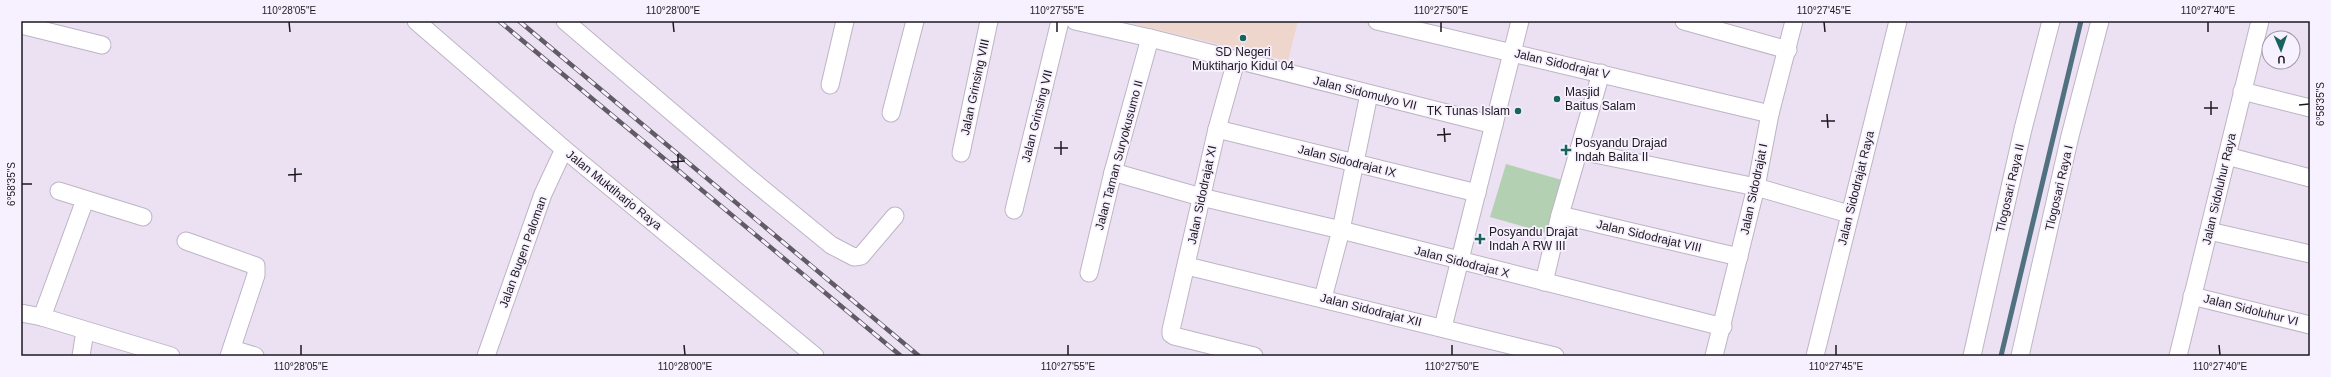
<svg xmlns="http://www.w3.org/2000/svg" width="2331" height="377" font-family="Helvetica,sans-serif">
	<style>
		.education { fill: #eed6cc }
		.green { fill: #b4d0b2 }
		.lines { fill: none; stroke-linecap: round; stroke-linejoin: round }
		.stream { stroke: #517180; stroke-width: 5 }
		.minor-casing { stroke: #beb4c5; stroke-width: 19 }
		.minor { stroke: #fff; stroke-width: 17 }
		.rail-casing { stroke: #615b65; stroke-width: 4.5 }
		.rail { stroke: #f7f0fe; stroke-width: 3; stroke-dasharray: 9; stroke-linecap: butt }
		.ticks { fill: none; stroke: #1d191f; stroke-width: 1.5 }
		.poi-dot { fill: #18645d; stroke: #f7f0fe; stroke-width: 1.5 }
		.labels { text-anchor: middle; stroke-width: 3.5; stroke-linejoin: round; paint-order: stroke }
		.poi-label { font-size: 12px; fill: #1d191f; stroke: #f7f0fe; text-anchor: start }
		.street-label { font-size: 12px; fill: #1d191f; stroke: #f7f0fe }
		.neatline { fill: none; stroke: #1d191f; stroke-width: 1.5 }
		.ticks-label { font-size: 10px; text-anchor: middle; fill: #1d191f }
	</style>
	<rect width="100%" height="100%" fill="#ebe1f3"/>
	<path class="education" d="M1122 21H1298L1288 61Z"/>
	<path class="green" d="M1506 164 1562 180 1546 233 1490 217Z"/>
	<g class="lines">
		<path class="stream" d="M2001 356 2081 21"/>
		<g class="minor-casing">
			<g id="minor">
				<path d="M416 21 564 149 815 356"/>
				<path d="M565 21 748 177 831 245 854 257 861 256 895 216"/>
				<path d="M1075 21 1150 38 1494 125"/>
				<path d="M1377 21 1770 114"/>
				<path d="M1684 21 1788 50"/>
				<path d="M21 25 102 45"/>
				<path d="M1236 61 1217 129 1171 330V334L1174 336 1254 356"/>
				<path d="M830 85 845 21"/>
				<path d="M2242 91 2310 108"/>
				<path d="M891 113 915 21"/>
				<path d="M1217 129 1477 193"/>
				<path d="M1580 151 1756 187 1849 214"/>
				<path d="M961 153 989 21"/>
				<path d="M2227 156 2310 178"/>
				<path d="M1113 172 1201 197 1341 230 1723 327"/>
				<path d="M59 191 143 217"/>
				<path d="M1014 210 1060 21"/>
				<path d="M1560 215 1739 257"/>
				<path d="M2209 231 2310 254"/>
				<path d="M186 241 256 266V275L229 356"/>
				<path d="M1187 266 1555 356"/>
				<path d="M1089 273 1113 172 1150 38"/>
				<path d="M1544 282 1560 215 1601 73"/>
				<path d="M2192 296 2310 325"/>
				<path d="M1323 298 1341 230 1369 94"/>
				<path d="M21 313 42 317 171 356"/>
				<path d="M42 317 85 200"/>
				<path d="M1443 327 1520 21"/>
				<path d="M232 349 255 356"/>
				<path d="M81 356 85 331"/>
				<path d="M486 356 543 194 564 149"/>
				<path d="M1714 356 1756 187 1770 114 1794 21"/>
				<path d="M1815 356 1898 21"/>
				<path d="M1972 356 2023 129 2051 21"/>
				<path d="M2020 356 2070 136 2100 21"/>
				<path d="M2178 356 2260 21"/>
			</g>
		</g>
		<use href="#minor" class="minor"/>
		<g class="rail-casing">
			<g id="rail">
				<path d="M499 21 901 356"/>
				<path d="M519 21 919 356"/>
			</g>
		</g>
		<use href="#rail" class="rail"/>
	</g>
	<path class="ticks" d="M289 22 290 32M673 22 674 32M1057 22V32M1441 22V32M1824 22 1825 32M2208 22V32M2211 101V115M2299 105 2309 104M2204 108H2218M1827 114 1828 128M1821 121H1835M1444 128 1445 142M1437 135 1451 134M1061 141V155M1054 148H1068M678 154V168M671 162 685 161M295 168V182M288 175 302 174M22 184H32M301 345V355M684 345 685 355M1068 345V355M1452 345V355M1836 345V355M2219 345 2220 355"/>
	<g class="poi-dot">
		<circle cx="1243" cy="38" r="4"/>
		<circle cx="1557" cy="99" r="4"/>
		<circle cx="1518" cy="111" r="4"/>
		<path d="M1564 144h4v4h4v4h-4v4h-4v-4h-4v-4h4z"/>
		<path d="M1478 233h4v4h4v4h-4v4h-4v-4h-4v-4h4z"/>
	</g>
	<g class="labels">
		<g class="poi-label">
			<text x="1243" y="56" text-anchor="middle">SD Negeri<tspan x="1243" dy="14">Muktiharjo Kidul 04</tspan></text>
			<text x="1565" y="96">Masjid<tspan x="1565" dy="14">Baitus Salam</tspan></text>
			<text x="1510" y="115" text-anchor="end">TK Tunas Islam</text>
			<text x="1575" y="147">Posyandu Drajad<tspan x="1575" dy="14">Indah Balita II</tspan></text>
			<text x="1489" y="236">Posyandu Drajat<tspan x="1489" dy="14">Indah A RW III</tspan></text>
		</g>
		<g class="street-label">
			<text transform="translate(1562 64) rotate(13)" y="4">Jalan Sidodrajat V</text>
			<text transform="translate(975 87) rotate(-78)" y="4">Jalan Grinsing VIII</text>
			<text transform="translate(1365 93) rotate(14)" y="4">Jalan Sidomulyo VII</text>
			<text transform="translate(1037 116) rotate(-76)" y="4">Jalan Grinsing VII</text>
			<text transform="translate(1119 155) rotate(-75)" y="4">Jalan Taman Suryokusumo II</text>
			<text transform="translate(1347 161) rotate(14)" y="4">Jalan Sidodrajat IX</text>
			<text transform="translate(1856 188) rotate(-76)" y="4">Jalan Sidodrajat Raya</text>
			<text transform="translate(2010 188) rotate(-77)" y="4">Tlogosari Raya II</text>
			<text transform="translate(2059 188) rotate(-77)" y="4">Tlogosari Raya I</text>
			<text transform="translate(1754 189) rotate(-78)" y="4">Jalan Sidodrajat I</text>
			<text transform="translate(2219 189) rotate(-77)" y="4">Jalan Sidoluhur Raya</text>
			<text transform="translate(614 190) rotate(39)" y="4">Jalan Muktiharjo Raya</text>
			<text transform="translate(1202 195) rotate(-78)" y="4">Jalan Sidodrajat XI</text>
			<text transform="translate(1649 236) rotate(13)" y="4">Jalan Sidodrajat VIII</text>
			<text transform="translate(523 252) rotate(-70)" y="4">Jalan Bugen Paloman</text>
			<text transform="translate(1462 262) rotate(14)" y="4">Jalan Sidodrajat X</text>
			<text transform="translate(1371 310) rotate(14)" y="4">Jalan Sidodrajat XII</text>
			<text transform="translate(2251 310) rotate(14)" y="4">Jalan Sidoluhur VI</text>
		</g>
	</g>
	<rect width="2331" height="377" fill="none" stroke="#f7f0fe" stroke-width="44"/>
	<g transform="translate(2281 50) rotate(178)"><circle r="19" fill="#f7f0fe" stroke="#a09aa5"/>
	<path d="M0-3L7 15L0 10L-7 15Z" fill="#18645d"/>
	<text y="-6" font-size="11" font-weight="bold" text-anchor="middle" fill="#1d191f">U</text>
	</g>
	<rect x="22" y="22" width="2287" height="333" class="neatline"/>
	<g class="ticks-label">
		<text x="289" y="14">110°28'05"E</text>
		<text x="673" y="14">110°28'00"E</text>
		<text x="1057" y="14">110°27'55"E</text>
		<text x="1441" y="14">110°27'50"E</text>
		<text x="1824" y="14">110°27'45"E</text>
		<text x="2208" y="14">110°27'40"E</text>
		<text transform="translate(2320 104) rotate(-90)" y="4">6°58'35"S</text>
		<text transform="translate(11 184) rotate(-90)" y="4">6°58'35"S</text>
		<text x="301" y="370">110°28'05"E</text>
		<text x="685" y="370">110°28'00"E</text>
		<text x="1068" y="370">110°27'55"E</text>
		<text x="1452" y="370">110°27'50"E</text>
		<text x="1836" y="370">110°27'45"E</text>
		<text x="2220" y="370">110°27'40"E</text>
	</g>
</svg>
